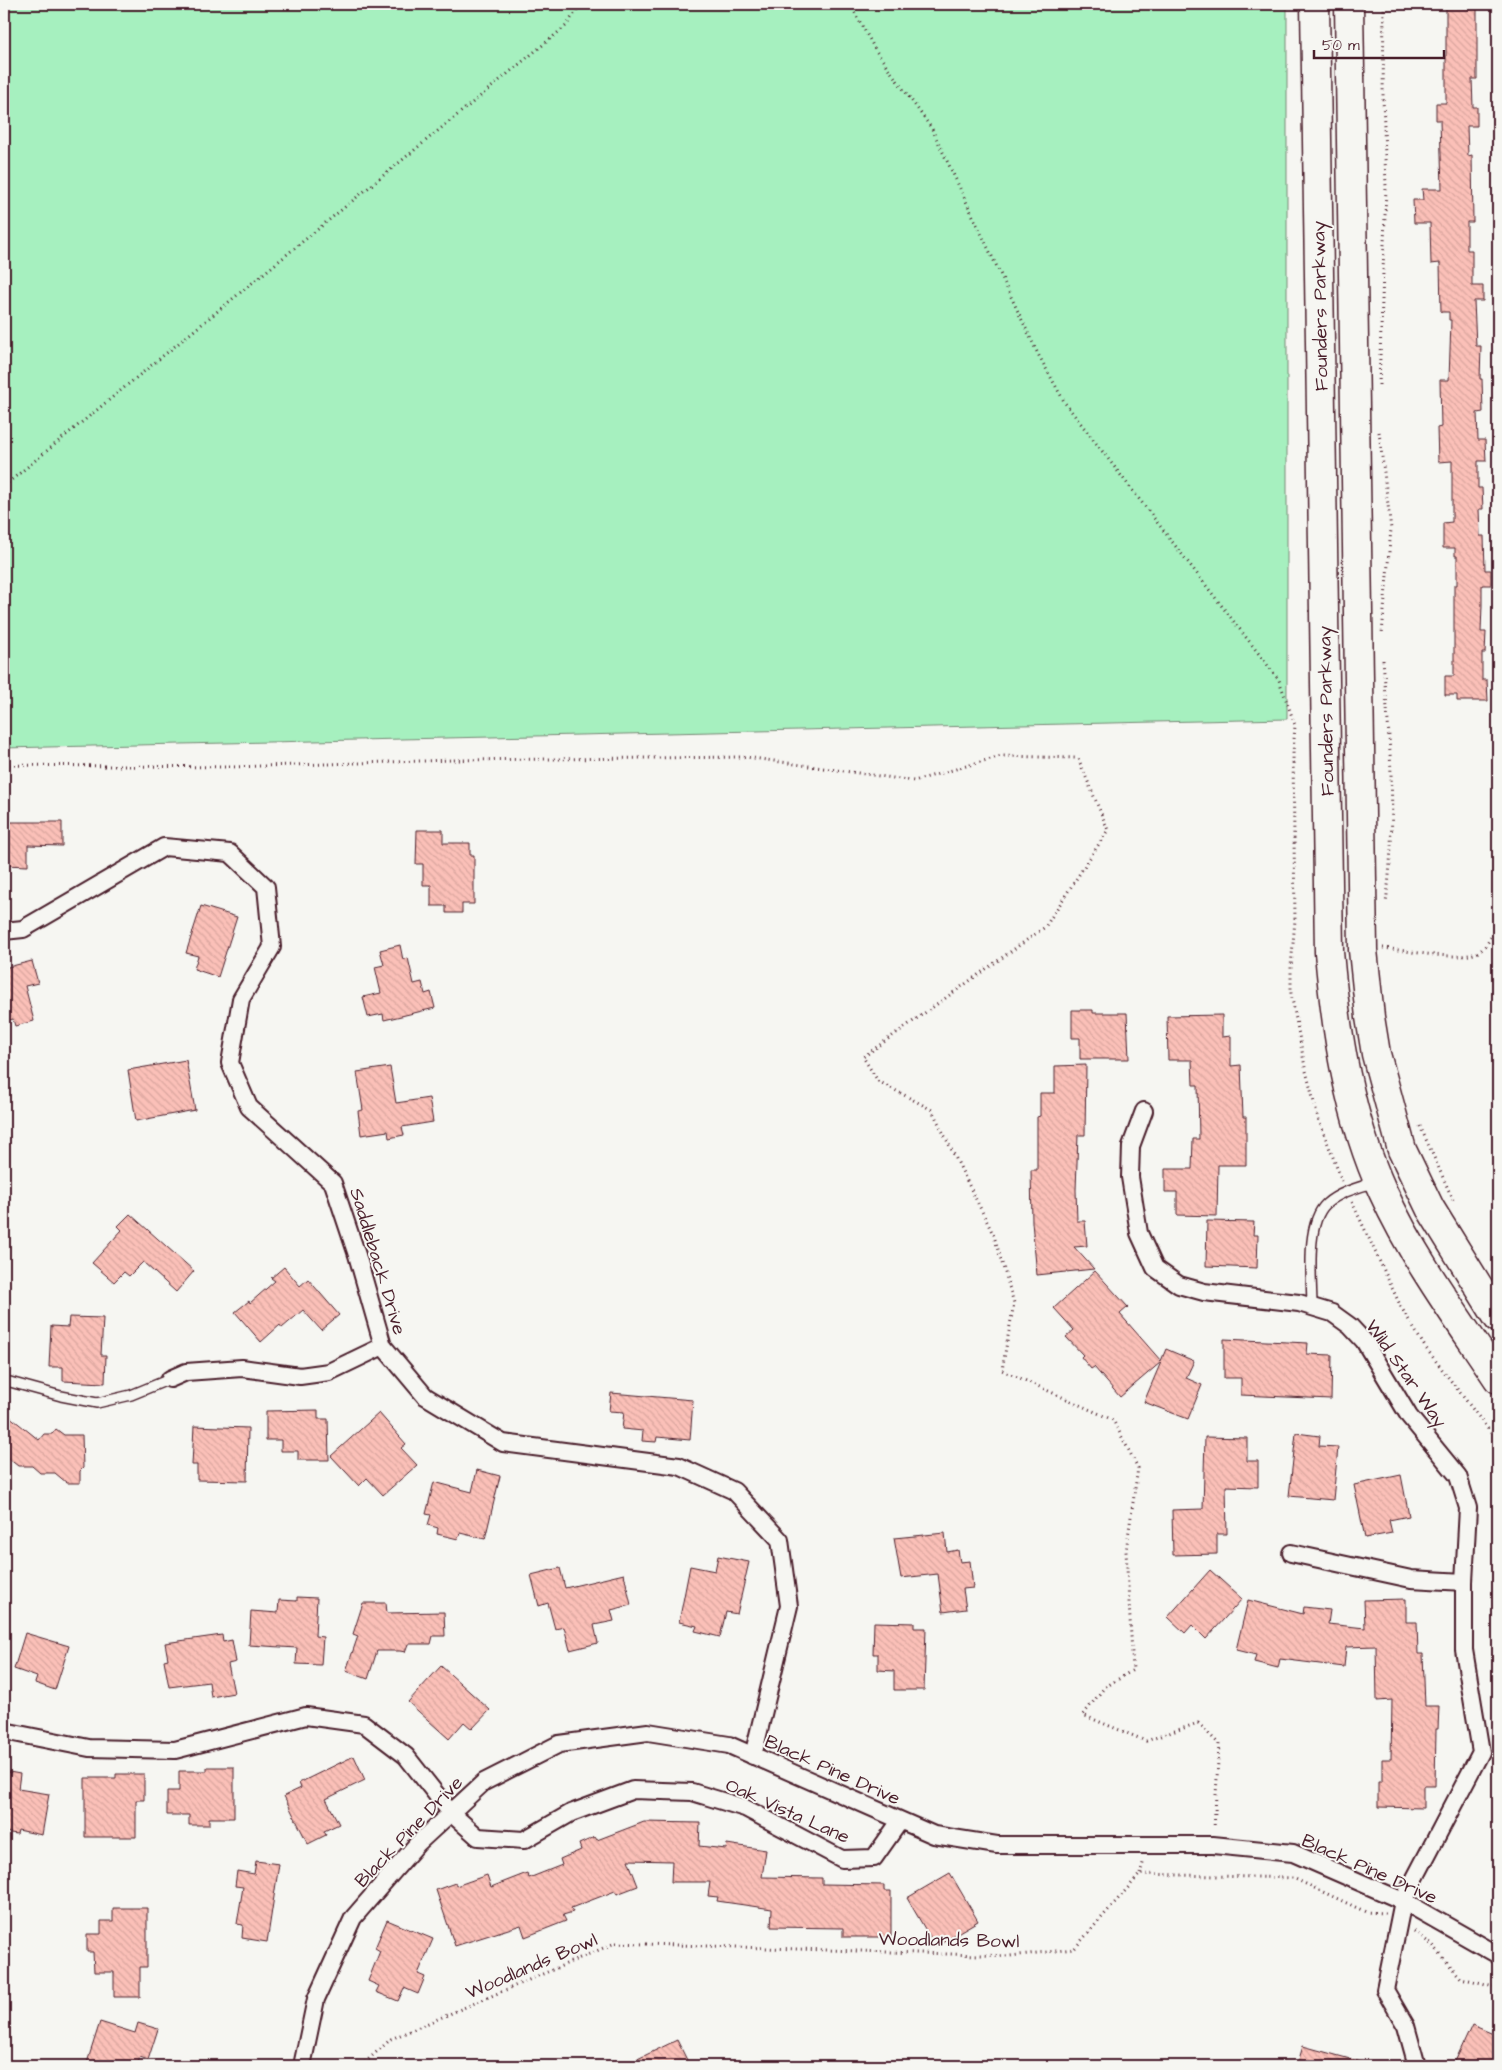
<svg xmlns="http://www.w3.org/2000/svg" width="1502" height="2070" font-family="'Architects Daughter',sans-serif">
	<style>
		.grass { fill: #a6f0bf; stroke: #788875 }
		.building { fill: url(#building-back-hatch); stroke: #4a1f2b }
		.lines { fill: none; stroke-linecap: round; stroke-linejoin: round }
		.service-casing { stroke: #4a1f2b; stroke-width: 12 }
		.minor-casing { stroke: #4a1f2b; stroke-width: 20 }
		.trunk-casing { stroke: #4a1f2b; stroke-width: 31 }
		.path { stroke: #4a1f2b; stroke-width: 3; stroke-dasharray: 1 4; stroke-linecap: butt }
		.service { stroke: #f6f6f2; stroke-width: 9 }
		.minor { stroke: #f6f6f2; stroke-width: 16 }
		.trunk { stroke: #f6f6f2; stroke-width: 28 }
		.labels { text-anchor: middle; stroke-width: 4; stroke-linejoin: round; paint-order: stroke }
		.street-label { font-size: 19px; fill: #4a1f2b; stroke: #f6f6f2 }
	</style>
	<defs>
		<pattern id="building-back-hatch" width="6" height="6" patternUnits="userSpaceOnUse" patternTransform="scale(1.25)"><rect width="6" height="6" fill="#fbc0b8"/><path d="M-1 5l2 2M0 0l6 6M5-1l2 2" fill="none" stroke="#d9a59e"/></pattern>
	</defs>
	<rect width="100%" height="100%" fill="#f6f6f2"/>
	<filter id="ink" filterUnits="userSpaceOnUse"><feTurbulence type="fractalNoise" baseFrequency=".02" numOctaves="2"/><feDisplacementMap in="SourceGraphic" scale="10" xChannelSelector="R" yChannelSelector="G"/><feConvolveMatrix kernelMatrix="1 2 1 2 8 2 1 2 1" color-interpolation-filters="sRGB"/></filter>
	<g filter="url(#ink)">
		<path class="grass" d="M4 4H1287V719L4 748Z"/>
		<g class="building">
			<path d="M1446 4H1477V79H1472L1473 107H1477V126H1467L1468 156 1472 155 1473 222H1467V250H1472V286H1483V301H1474L1476 346H1481L1480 379H1482L1483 412 1477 413 1478 440H1485L1486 461H1478V488H1482L1483 509H1479L1480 536H1484L1485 570H1491V585H1482V605L1481 632H1486L1485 653H1482V680H1487L1488 701H1457V695H1445V676H1454V585H1457V556H1455V548H1443V523L1452 522V461L1438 462 1437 428 1441 427 1440 380H1449L1451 320H1449V312H1441L1440 263 1431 264 1430 223H1414L1413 200H1423L1422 189H1442L1440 120H1436V103H1446Z"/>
			<path d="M4 822H62V846L28 845V866L4 865Z"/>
			<path d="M417 830H443V843H470V855H474V904H462V913H446V906H431V885H423V864H416Z"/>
			<path d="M201 906 237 917 218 977 194 969 198 956 186 953Z"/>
			<path d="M400 945 403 960 408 958 414 984 422 982 425 994 431 992 435 1008 384 1020 383 1014 368 1017 363 997 381 993 375 967 384 965 380 950Z"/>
			<path d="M32 961 38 983 25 986 34 1021 15 1026 13 1019 4 1021V968Z"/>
			<path d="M1072 1010H1093V1013H1127L1129 1059H1080V1038H1072Z"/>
			<path d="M1222 1015V1037L1231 1036V1066L1241 1065 1243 1117H1246V1165H1218L1217 1216 1177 1215V1192H1165V1169H1192L1193 1139H1199L1198 1085H1193L1192 1060H1168L1167 1016Z"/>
			<path d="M186 1060 195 1110 136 1121 128 1070Z"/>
			<path d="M1086 1065 1085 1135H1078L1076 1190 1077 1221H1085L1087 1246 1074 1247 1094 1269 1037 1275 1032 1222 1031 1170H1037V1117L1040 1116V1093H1055V1066Z"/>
			<path d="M390 1067 396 1103 429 1098 433 1122 402 1127 404 1135 389 1138 388 1131 361 1135 358 1111 363 1110 357 1072Z"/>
			<path d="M130 1214 194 1271 176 1292 143 1262 129 1276 124 1272 114 1282 92 1263 122 1230 118 1226Z"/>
			<path d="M1207 1221 1254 1222 1253 1235H1258L1257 1268 1206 1266Z"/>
			<path d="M284 1267 300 1286 308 1279 339 1315 321 1330 303 1310 282 1328 280 1325 261 1342 235 1312 249 1301 250 1303 275 1281 271 1278Z"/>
			<path d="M1095 1271 1128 1307 1120 1314 1161 1361 1166 1349 1194 1361 1186 1378 1202 1385 1188 1419 1144 1402 1161 1362 1120 1397 1094 1367 1091 1369 1081 1357 1083 1355 1066 1337 1074 1330 1054 1308Z"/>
			<path d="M69 1317 103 1318 101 1355H106L105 1383 63 1381V1367H49L51 1326 68 1327Z"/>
			<path d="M1224 1339 1308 1343 1307 1354 1332 1355 1331 1399 1241 1395V1378H1224Z"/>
			<path d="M611 1393 693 1400 690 1440 657 1437 656 1442 642 1441 643 1431 622 1429 624 1412 609 1411Z"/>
			<path d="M318 1410V1419H328L329 1460H298V1451H281V1440H266V1411Z"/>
			<path d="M4 1412 39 1440 44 1434H52L56 1429 64 1435H82L83 1468 80 1471V1483H67L55 1473H40L32 1466H18L4 1455Z"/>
			<path d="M379 1413 406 1444 401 1448 417 1465 383 1495 367 1478 359 1486 331 1456Z"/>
			<path d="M194 1426 248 1428 247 1481 197 1480V1465H192Z"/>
			<path d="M1296 1433 1320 1436 1319 1446 1338 1447 1333 1500 1289 1496Z"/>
			<path d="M1205 1437 1247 1438V1461H1258V1487L1226 1486 1227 1534H1217V1554L1173 1555 1172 1510 1203 1509Z"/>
			<path d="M477 1470 500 1476 485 1539 460 1533 458 1539 437 1534 438 1528 428 1525 431 1515 426 1514 434 1482 472 1492Z"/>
			<path d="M1401 1475 1409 1516 1389 1520 1392 1533 1365 1538 1354 1485Z"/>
			<path d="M945 1533 947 1552 958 1550 960 1562 970 1561 973 1588 963 1589 966 1609 943 1612 938 1574 901 1578 894 1538Z"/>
			<path d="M718 1556 749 1562 737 1614 726 1612 720 1637 695 1631 697 1626 679 1622 690 1566 715 1571Z"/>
			<path d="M560 1568 565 1588 624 1574 631 1605 611 1610 614 1621 594 1625 598 1643 570 1650 564 1627 555 1629 548 1603 539 1606 531 1575Z"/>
			<path d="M1210 1570 1242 1599 1206 1639 1192 1625 1185 1633 1168 1617Z"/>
			<path d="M297 1597 317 1598 315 1636 323 1637 321 1665 296 1664 297 1648 249 1645 251 1611 278 1613 279 1600 297 1601Z"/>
			<path d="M1406 1599V1622H1417L1418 1654H1423L1425 1706H1439L1438 1729H1436L1435 1786H1423V1808L1378 1807V1782H1382V1759H1391L1392 1700 1377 1701 1376 1646 1346 1647 1344 1667 1280 1659 1278 1668 1254 1662 1256 1655 1236 1650 1248 1600 1303 1614 1304 1607 1330 1610 1328 1624 1365 1628 1364 1600Z"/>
			<path d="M363 1603H386L387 1613 444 1612 445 1636H433L431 1644H408L405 1652 400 1651H377L368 1679 346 1671 358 1636 353 1634Z"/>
			<path d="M874 1622 914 1623V1628H926L924 1690H894V1671L878 1670V1654H873Z"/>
			<path d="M25 1633 69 1646 55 1690 35 1683 37 1677 14 1669Z"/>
			<path d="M222 1635 223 1642 232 1640 236 1662 228 1664 234 1693 211 1697 209 1682 169 1687 164 1660 168 1659 165 1643Z"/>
			<path d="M441 1666 490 1710 472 1729 464 1722 449 1739 408 1702Z"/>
			<path d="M354 1756 365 1780 326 1799 339 1824 324 1831 326 1835 308 1844 284 1796 301 1788 299 1783Z"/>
			<path d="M207 1767H234V1818H209V1825H189V1815H167V1791H179V1771H207Z"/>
			<path d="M4 1771 20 1774 18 1789 49 1794 42 1835 18 1830 17 1834 4 1832Z"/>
			<path d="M116 1774H144V1800H136V1837H85V1778H116Z"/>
			<path d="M644 1822 700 1823 699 1846 726 1849 727 1844 766 1850 762 1877 822 1878V1884L884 1885V1891H891V1937H843V1928L771 1927 772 1909 717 1901 718 1897 708 1896 710 1882H671L672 1861 628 1860 638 1886 617 1894 615 1891 571 1908 573 1912 563 1915 566 1921 525 1937 521 1925 455 1946 436 1890 455 1883 456 1886 487 1875 491 1887 527 1873 529 1878 562 1865 560 1859 581 1850 579 1844 595 1837 597 1840Z"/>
			<path d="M256 1861 279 1864 267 1942 242 1938 243 1925 237 1924 243 1887 235 1886 237 1871 254 1874Z"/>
			<path d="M950 1873 978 1921 935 1946 907 1898Z"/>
			<path d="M113 1908H147V1967H140V1997H114V1972H94L93 1952H87V1934H101V1921H113Z"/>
			<path d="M387 1920 433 1939 418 1974 425 1977 418 1994 404 1988 398 2001 376 1992 379 1986 368 1981 380 1951 375 1948Z"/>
			<path d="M100 2022 135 2033 138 2023 158 2029 148 2060 140 2057 137 2066H86Z"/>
			<path d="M1472 2025 1498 2036V2066H1453Z"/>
			<path d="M677 2040 690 2066H623Z"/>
			<path d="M1303 2046 1361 2062V2066H1297Z"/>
		</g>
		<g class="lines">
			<g class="service-casing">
				<g id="service">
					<path d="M1312 1307C1312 1280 1305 1224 1326 1204 1339 1192 1360 1187 1376 1182"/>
					<path d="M10 1382 61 1396 97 1403 131 1395 170 1379"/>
				</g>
			</g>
			<g class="minor-casing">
				<g id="minor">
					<path d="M4 931 23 929 164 847 230 853 266 887 272 947 241 999 230 1063 249 1107 333 1183 357 1255 383 1346 425 1396 503 1443 679 1466 734 1491 780 1540 789 1606 753 1756"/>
					<path d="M1144 1111 1131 1146 1130 1177 1139 1233 1155 1268 1179 1285 1204 1292 1299 1303 1332 1313 1350 1326 1364 1341 1409 1416 1458 1476 1468 1508 1464 1582V1650L1481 1752 1403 1901 1385 1990 1406 2026 1417 2066"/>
					<path d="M170 1379 186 1372 242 1368 300 1376 329 1372 383 1346"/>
					<path d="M1291 1553 1411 1579 1464 1582"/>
					<path d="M4 1731 89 1748 175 1750 306 1716 364 1724 406 1756 451 1813 478 1837 524 1840 571 1813 633 1790 692 1792 745 1808 842 1859 874 1858 900 1821"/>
					<path d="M302 2066 316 1999 353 1918 418 1843 484 1782 559 1744 648 1732 729 1745 934 1835 997 1845H1213L1293 1853 1403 1901 1498 1955"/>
				</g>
			</g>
			<g class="trunk-casing">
				<g id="trunk">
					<path d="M1315 4 1329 952C1336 1033 1349 1118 1383 1192 1413 1258 1458 1319 1498 1379"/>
					<path d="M1349 4 1363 950 1370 1017 1376 1054 1402 1150 1430 1208 1498 1318"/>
				</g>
			</g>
			<g class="path">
				<path d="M850 4 876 51 932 129 1038 354 1065 403 1279 680 1295 725 1293 754 1295 920 1291 967V993L1305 1067 1318 1118 1342 1181"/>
				<path d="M1379 385 1386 188 1383 97 1384 4"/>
				<path d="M1379 432 1391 529 1382 634"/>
				<path d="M4 486 566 26 581 4"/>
				<path d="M1383 660C1390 744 1397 819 1386 903"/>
				<path d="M4 765 231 767 453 760 746 757 914 781 1001 756 1078 758 1108 830 1045 927 863 1057 878 1081 932 1110 994 1236 1014 1303 1002 1370 1113 1420 1138 1468 1126 1551 1133 1670 1104 1688 1083 1715 1146 1741 1198 1723 1219 1744 1214 1829"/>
				<path d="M1383 948C1404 950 1464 963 1480 951 1489 944 1494 931 1498 921"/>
				<path d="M1420 1126 1453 1200"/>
				<path d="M1352 1202 1401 1307 1425 1347 1498 1442"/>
				<path d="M1140 1874 1144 1860"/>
				<path d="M1414 1931 1432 1945 1461 1978 1498 1987"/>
				<path d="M4 2057 10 2066"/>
				<path d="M361 2066 391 2039 615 1943 1010 1956 1074 1949 1140 1874 1293 1878 1366 1912 1386 1913"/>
			</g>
			<use href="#service" class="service"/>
			<use href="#minor" class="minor"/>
			<use href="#trunk" class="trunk"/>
		</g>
	</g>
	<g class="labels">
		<g class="street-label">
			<text transform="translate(1319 306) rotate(-91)" y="7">Founders Parkway</text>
			<text transform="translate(1325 711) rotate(-91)" y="7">Founders Parkway</text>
			<text transform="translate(379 1261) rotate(73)" y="7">Saddleback Drive</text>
			<text transform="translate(1407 1373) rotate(55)" y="7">Wild Star Way</text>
			<text transform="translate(833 1769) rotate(24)" y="7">Black Pine Drive</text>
			<text transform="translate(788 1810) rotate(24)" y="7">Oak Vista Lane</text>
			<text transform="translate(408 1831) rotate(-46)" y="7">Black Pine Drive</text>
			<text transform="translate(1370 1868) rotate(24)" y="7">Black Pine Drive</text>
			<text transform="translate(949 1939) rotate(1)" y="7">Woodlands Bowl</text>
			<text transform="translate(531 1965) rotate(-23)" y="7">Woodlands Bowl</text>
		</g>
	</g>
	<rect width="1502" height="2070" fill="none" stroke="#f6f6f2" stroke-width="20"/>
	<rect x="10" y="10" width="1482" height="2050" fill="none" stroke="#4a1f2b" stroke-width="2" filter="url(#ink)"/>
	<path d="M1314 50v8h130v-8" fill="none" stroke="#4a1f2b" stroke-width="2.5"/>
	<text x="1322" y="50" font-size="15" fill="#4a1f2b" stroke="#f6f6f2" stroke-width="4" paint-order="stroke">50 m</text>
</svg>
